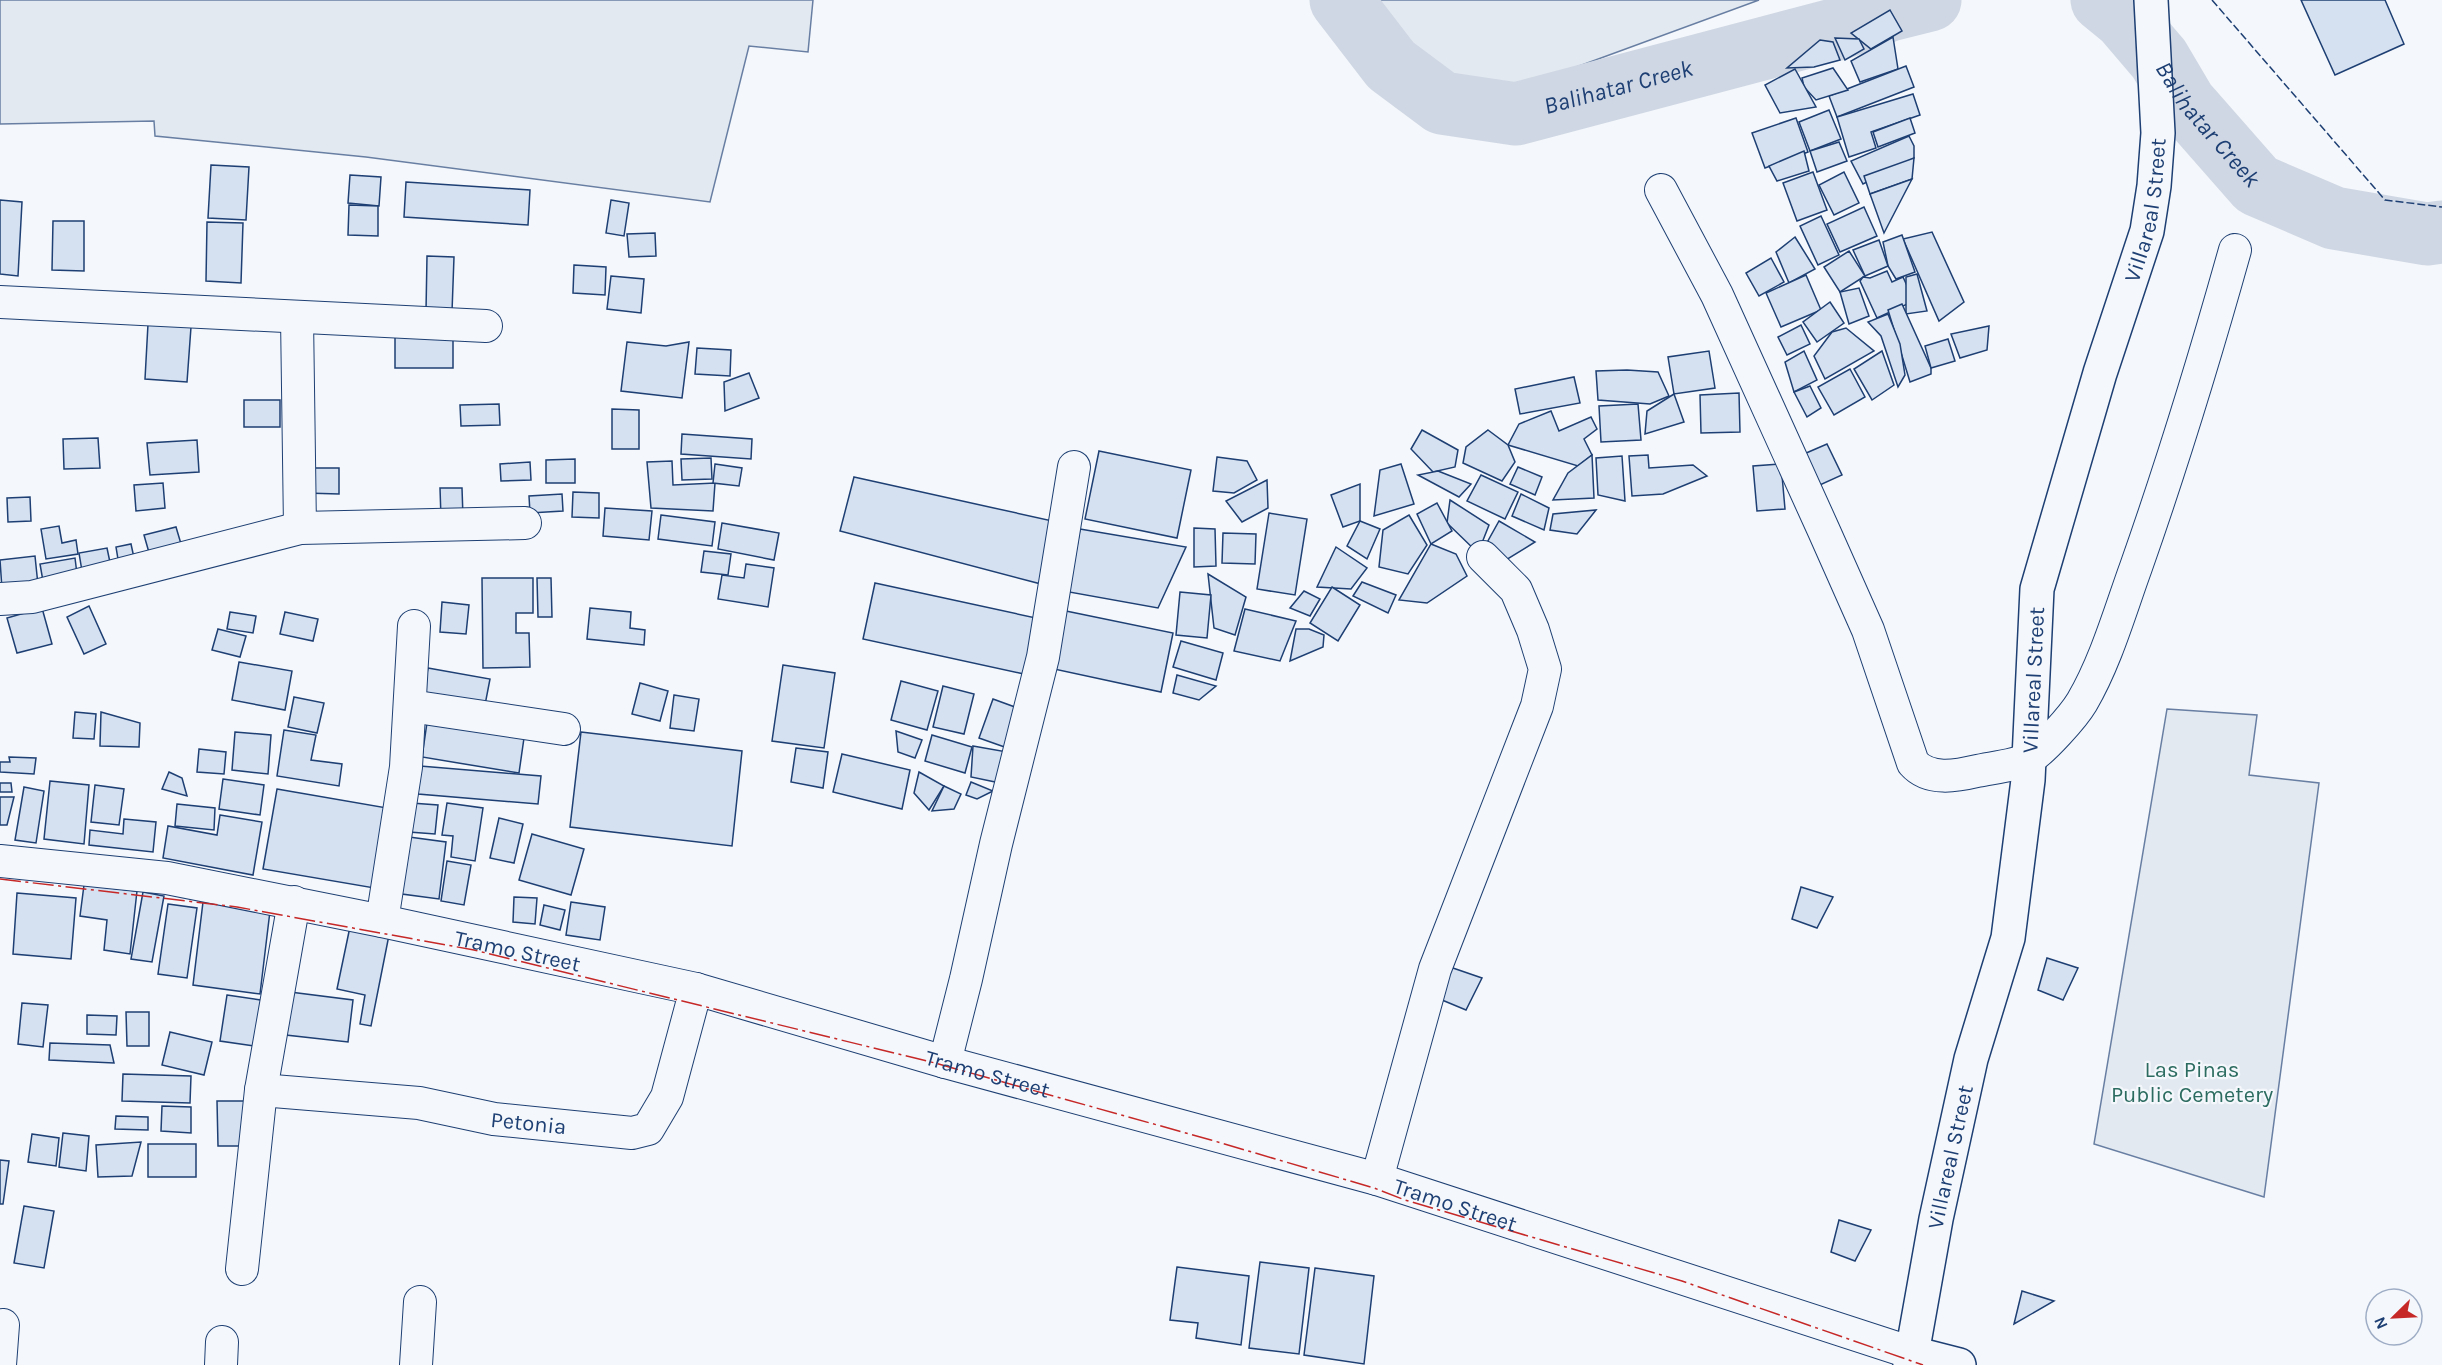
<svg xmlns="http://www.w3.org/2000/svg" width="2442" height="1365" font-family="Karla,sans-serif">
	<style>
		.green { fill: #e3e9f0; stroke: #687fa3; stroke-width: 1.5 }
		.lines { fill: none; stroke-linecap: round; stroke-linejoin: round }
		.river { stroke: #cfd7e4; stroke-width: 63 }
		.building { fill: #d5e0f0; stroke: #1d3f73; stroke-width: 1.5 }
		.street-casing { stroke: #1d3f73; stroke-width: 34 }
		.secondary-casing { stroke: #1d3f73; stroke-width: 36 }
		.street { stroke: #f4f7fb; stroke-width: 32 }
		.secondary { stroke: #f4f7fb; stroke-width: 33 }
		.fence { stroke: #1d3f73; stroke-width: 1.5; stroke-dasharray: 8 3; stroke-linecap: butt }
		.power { stroke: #c62828; stroke-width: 1.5; stroke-dasharray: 21 4.5 3 4.5; stroke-linecap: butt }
		.labels { text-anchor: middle; stroke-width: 4.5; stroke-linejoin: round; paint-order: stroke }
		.street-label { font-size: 22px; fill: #1d3f73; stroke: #f4f7fb }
		.park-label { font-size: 22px; fill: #2c6c60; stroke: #f4f7fb }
		.water-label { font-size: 24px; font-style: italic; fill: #1d3f73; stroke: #f4f7fb }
	</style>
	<rect width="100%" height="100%" fill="#f4f7fb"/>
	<g class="green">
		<path d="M0 0H813L808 52 749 46 710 202 366 157 155 136 154 121 0 124Z"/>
		<path d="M1369 0H1759L1541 80 1502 90 1467 85 1436 71 1397 32Z"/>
		<path d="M2167 709 2257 715 2249 775 2319 783 2264 1197 2094 1144Z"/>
	</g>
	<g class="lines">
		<g class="river">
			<path id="s1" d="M1341 0 1391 65 1442 103 1516 114 1841 28 1890 10 1930 0"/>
			<path id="s2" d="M2102 0 2124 18 2159 59 2185 103 2257 185 2334 218 2427 234 2442 232"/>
		</g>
	</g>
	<g class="building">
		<path d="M2301 0H2385L2404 44 2335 75Z"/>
		<path d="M1890 10 1902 31 1871 49 1851 33Z"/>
		<path d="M1893 37 1898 69 1860 82 1851 61Z"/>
		<path d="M1835 38 1859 39 1864 49 1845 60Z"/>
		<path d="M1820 40 1833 42 1840 60 1814 67 1787 68Z"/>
		<path d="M1906 66 1914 87 1837 117 1829 96Z"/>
		<path d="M1833 68 1848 90 1816 100 1804 87 1802 78Z"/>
		<path d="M1795 69 1816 107 1780 113 1765 85Z"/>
		<path d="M1913 94 1920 115 1871 132 1876 148 1849 157 1837 117Z"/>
		<path d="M1829 110 1841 139 1810 151 1799 122Z"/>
		<path d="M1796 118 1808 152 1765 168 1752 133Z"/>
		<path d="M1910 118 1915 133 1878 147 1873 132Z"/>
		<path d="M1909 136 1914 146V158L1863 184 1851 161Z"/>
		<path d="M1839 142 1847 161 1817 172 1810 151Z"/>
		<path d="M1804 151 1809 171 1777 181 1769 166Z"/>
		<path d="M1914 158 1912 179 1870 194 1864 176Z"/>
		<path d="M211 165 249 167 246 220 208 218Z"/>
		<path d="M1813 172 1827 210 1797 221 1783 183Z"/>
		<path d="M1844 172 1859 203 1834 215 1819 185Z"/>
		<path d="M350 175 381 177 379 206 348 203Z"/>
		<path d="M1912 179 1884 233 1870 194Z"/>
		<path d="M406 182 530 190 528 225 404 217Z"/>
		<path d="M0 200 22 202 18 276 0 274Z"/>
		<path d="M611 200 629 203 624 236 606 233Z"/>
		<path d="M349 205 378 206V236L348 235Z"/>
		<path d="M1864 207 1877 236 1840 252 1827 224Z"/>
		<path d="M1821 216 1839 255 1818 265 1800 226Z"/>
		<path d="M53 221H84V271L52 270Z"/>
		<path d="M207 222 243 223 241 283 206 281Z"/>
		<path d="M1932 232 1964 302 1939 321 1903 239Z"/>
		<path d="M655 233 656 256 629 257 627 234Z"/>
		<path d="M1902 235 1915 272 1896 279 1888 266 1883 242Z"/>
		<path d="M1795 237 1815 269 1789 283 1776 252Z"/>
		<path d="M1879 240 1888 266 1865 276 1853 250Z"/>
		<path d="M1849 251 1865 276 1840 292 1824 267Z"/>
		<path d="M427 256 454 257 452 312 426 311Z"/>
		<path d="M1771 258 1784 282 1759 296 1746 273Z"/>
		<path d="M574 265 606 267 605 295 573 293Z"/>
		<path d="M1887 271 1892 282 1903 277 1914 301 1877 318 1860 281 1863 277 1870 278Z"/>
		<path d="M1917 274 1927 311 1906 314V277Z"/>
		<path d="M1806 275 1821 310 1781 327 1766 293Z"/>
		<path d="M611 276 644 279 641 313 607 309Z"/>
		<path d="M1859 288 1869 316 1849 324 1840 292Z"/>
		<path d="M1830 302 1844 323 1817 342 1803 322Z"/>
		<path d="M1902 304 1931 368V374L1910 382 1888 310Z"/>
		<path d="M1888 314 1900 344 1905 375 1898 387 1881 336 1868 322Z"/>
		<path d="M148 324 191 327 187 382 145 379Z"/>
		<path d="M1801 325 1810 344 1787 355 1778 337Z"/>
		<path d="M1989 326 1987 350 1960 358 1951 334Z"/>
		<path d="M1846 328 1874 351 1825 379 1814 356 1832 332Z"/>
		<rect x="395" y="329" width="58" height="39"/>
		<path d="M1948 339 1955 361 1931 368 1925 346Z"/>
		<path d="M627 342 666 346 689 342 682 398 621 391Z"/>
		<path d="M697 348 731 350 730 376 695 374Z"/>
		<path d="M1709 351 1715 388 1674 394 1668 357Z"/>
		<path d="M1804 351 1817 380 1794 392 1785 362Z"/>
		<path d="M1882 351 1894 385 1872 400 1854 369Z"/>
		<path d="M1850 369 1865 397 1834 415 1818 387Z"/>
		<path d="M1627 370 1658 372 1669 396 1650 404 1598 400 1596 371Z"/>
		<path d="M749 373 759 398 725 411 724 382Z"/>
		<path d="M1574 377 1580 403 1520 414 1515 389Z"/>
		<path d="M1810 386 1821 408 1807 417 1794 392Z"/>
		<path d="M1739 393 1740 432 1701 433 1700 395Z"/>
		<path d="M1674 394 1684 422 1645 434 1647 411Z"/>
		<rect x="244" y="400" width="36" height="27"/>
		<path d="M499 404 500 425 461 426 460 405Z"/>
		<path d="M1638 404 1641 440 1601 442 1599 406Z"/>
		<path d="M612 409 639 410V449H612Z"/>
		<path d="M1551 411 1559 431 1591 417 1597 429 1584 439 1592 455 1578 466 1508 445 1519 424Z"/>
		<path d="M1422 430 1458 450 1455 467 1433 472 1411 449Z"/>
		<path d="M1488 430 1508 445 1515 462 1502 481 1463 463 1466 447Z"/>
		<path d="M682 434 752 439 751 459 681 454Z"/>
		<path d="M98 438 100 468 64 469 63 439Z"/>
		<path d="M197 440 199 472 150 475 147 443Z"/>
		<path d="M1827 444 1842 475 1811 489 1797 457Z"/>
		<path d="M1099 451 1191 470 1177 538 1085 519Z"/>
		<path d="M1592 455 1594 498 1553 500 1568 473Z"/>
		<path d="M1648 455 1649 468 1693 465 1707 476 1663 494 1632 496 1629 456Z"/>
		<path d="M1622 456 1625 501 1598 495 1596 458Z"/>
		<path d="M1217 457 1247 461 1257 480 1234 493 1213 491Z"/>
		<path d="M711 458 712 479 682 480 681 459Z"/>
		<path d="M575 459V483H546V460Z"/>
		<path d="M672 461 673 485 715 483 713 511 651 508 647 462Z"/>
		<path d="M530 462 531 480 501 481 500 464Z"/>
		<path d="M715 464 742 468 739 486 713 483Z"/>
		<path d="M1401 464 1414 504 1374 516 1380 470Z"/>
		<path d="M1781 464 1785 509 1757 511 1753 466Z"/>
		<path d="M1518 467 1542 477 1535 495 1510 484Z"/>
		<path d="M305 468H339V494L305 493Z"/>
		<path d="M1438 471 1471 484 1459 497 1418 475Z"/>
		<path d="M1481 475 1518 492 1505 519 1467 501Z"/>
		<path d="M854 477 1057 522 1041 584 840 531Z"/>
		<path d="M1267 480 1268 508 1242 522 1226 501Z"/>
		<path d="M163 483 165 508 136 511 134 485Z"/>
		<path d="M1360 484V521L1343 527 1331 495Z"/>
		<path d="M440 488H462L463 517 441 518Z"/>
		<path d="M573 492 599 493V518L572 517Z"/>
		<path d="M562 494 563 511 530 513 529 496Z"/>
		<path d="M1521 494 1549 508 1544 530 1512 516Z"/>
		<path d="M30 497 31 521 8 522 7 498Z"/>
		<path d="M1450 500 1489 525 1478 553 1447 523Z"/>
		<path d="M1437 503 1452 531 1431 544 1417 514Z"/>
		<path d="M605 508 652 511 649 540 603 536Z"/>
		<path d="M1596 510 1577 534 1550 530 1553 514Z"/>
		<path d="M1269 513 1307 519 1295 595 1257 589Z"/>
		<path d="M661 515 715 522 712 546 658 539Z"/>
		<path d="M1409 515 1427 545 1408 574 1379 567 1383 530Z"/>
		<path d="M1360 521 1380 529 1367 559 1347 546Z"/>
		<path d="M1499 521 1535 542 1506 560 1484 548Z"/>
		<path d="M722 523 779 533 774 560 718 549Z"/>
		<path d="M59 526 62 543 76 540 78 554 46 559 41 529Z"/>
		<path d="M176 527 184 554 152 563 144 535Z"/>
		<path d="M1194 528 1215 529 1216 566 1194 567Z"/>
		<path d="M1080 529 1186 547 1158 608 1069 592Z"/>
		<path d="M1223 533 1256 534 1255 564 1222 563Z"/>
		<path d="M131 544 136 567 120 571 116 547Z"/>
		<path d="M1431 544 1456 554 1467 576 1427 603 1399 600Z"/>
		<path d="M1336 547 1367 568 1351 589 1317 587Z"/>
		<path d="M107 548 112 572 83 577 79 553Z"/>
		<path d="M704 551 731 554 728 575 701 572Z"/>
		<path d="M35 556 38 585 2 589 0 560Z"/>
		<path d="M75 558 78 582 44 587 40 564Z"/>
		<path d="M746 564 774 568 768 607 718 599 722 575 744 578Z"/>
		<path d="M1208 574 1246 597 1235 635 1214 628Z"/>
		<path d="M482 578H533V613H516V633H529L530 667 483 668Z"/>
		<path d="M537 578H551L552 617H538Z"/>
		<path d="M1362 582 1396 595 1388 613 1353 596Z"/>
		<path d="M875 583 1036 618 1024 674 863 639Z"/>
		<path d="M1332 587 1360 605 1338 641 1310 623Z"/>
		<path d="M1304 591 1320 599 1310 616 1290 608Z"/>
		<path d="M1180 592 1211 595 1207 638 1176 635Z"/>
		<path d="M442 602 469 605 466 634 440 632Z"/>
		<path d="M89 606 106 644 84 654 67 617Z"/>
		<path d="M42 608 52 644 17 653 7 618Z"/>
		<path d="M590 608 631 612 630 628 645 630 644 645 587 639Z"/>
		<path d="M1245 609 1296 621 1280 661 1234 651Z"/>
		<path d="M1066 611 1173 633 1161 692 1054 669Z"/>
		<path d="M230 612 256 616 253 633 227 629Z"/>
		<path d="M285 612 318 619 313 641 280 634Z"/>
		<path d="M218 629 246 636 240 657 212 650Z"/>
		<path d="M1296 629H1309L1324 635 1323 647 1290 661Z"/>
		<path d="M1181 641 1223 653 1216 680 1173 667Z"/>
		<path d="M239 662 292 671 285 710 232 700Z"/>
		<path d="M783 665 835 673 824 748 772 741Z"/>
		<path d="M428 668 490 679 485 705 423 694Z"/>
		<path d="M1177 675 1216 686 1199 700 1173 693Z"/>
		<path d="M901 681 938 691 927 730 891 720Z"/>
		<path d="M640 683 668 691 660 721 632 714Z"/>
		<path d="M943 686 974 694 964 734 933 727Z"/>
		<path d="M674 695 699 699 694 731 670 728Z"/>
		<path d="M294 697 324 703 317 733 288 727Z"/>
		<path d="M993 699 1026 711 1013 750 979 738Z"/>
		<path d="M75 712 96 714 94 739 73 738Z"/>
		<path d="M101 712 140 723 139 747 100 746Z"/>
		<path d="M428 716 525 731 519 773 422 757Z"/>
		<path d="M284 730 316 735 311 760 342 764 339 786 277 776Z"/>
		<path d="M896 731 922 740 915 758 898 752Z"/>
		<path d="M235 732 271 735 268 774 232 770Z"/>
		<path d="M581 732 742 751 732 846 570 827Z"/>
		<path d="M932 735 972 747 965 773 925 761Z"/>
		<path d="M973 746 1013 753 1005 784 971 777Z"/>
		<path d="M796 748 828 752 823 788 791 782Z"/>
		<path d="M199 749 226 752 224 774 197 772Z"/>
		<path d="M842 754 910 770 902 809 833 792Z"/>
		<path d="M9 757 36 758 34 774 0 772V762H10Z"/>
		<path d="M420 766 541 776 538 804 418 794Z"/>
		<path d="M169 772 182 778 187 796 162 789Z"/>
		<path d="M919 772 944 786 929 810 914 793Z"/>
		<path d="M223 779 264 785 260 815 219 809Z"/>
		<path d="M50 781 89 785 84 844 44 839Z"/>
		<path d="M971 782 993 791 977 799 966 795Z"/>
		<path d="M0 783H11L12 792H0Z"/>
		<path d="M95 785 124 789 119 825 91 822Z"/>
		<path d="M944 786 961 794 954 809 932 811Z"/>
		<path d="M24 787 44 791 36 843 15 840Z"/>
		<path d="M277 789 393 809 380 889 263 869Z"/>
		<path d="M0 797H14L7 825H0Z"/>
		<path d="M411 803 438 805 435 834 409 832Z"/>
		<path d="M447 803 483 808 475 861 451 857 453 836 442 835Z"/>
		<path d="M177 804 215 808 214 830 175 826Z"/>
		<path d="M220 815 262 822 253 875 163 858 168 826 217 835Z"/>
		<path d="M499 818 523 824 514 863 490 858Z"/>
		<path d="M124 819 156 822 153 852 89 845 90 830 123 834Z"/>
		<path d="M532 834 584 849 571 895 519 880Z"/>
		<path d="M409 837 446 842 439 899 402 894Z"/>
		<path d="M447 861 471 865 464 905 441 901Z"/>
		<path d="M84 885 137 891 130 954 104 950 107 920 80 916Z"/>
		<path d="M1801 887 1833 897 1817 928 1792 919Z"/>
		<path d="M143 892 164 896 152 962 131 959Z"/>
		<path d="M17 893 76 898 71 959 13 954Z"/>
		<path d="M514 897 537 898 535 924 513 922Z"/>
		<path d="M203 902 270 911 260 994 193 985Z"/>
		<path d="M571 902 605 907 600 940 566 935Z"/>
		<path d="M168 904 197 908 187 978 158 974Z"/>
		<path d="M544 905 565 910 560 930 540 925Z"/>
		<path d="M351 922 390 930 371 1026 360 1024 365 995 337 989Z"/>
		<path d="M2047 958 2078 968 2063 1000 2038 990Z"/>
		<path d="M1450 967 1482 978 1466 1010 1442 1000Z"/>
		<path d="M282 991 353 1000 348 1042 277 1034Z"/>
		<path d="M227 995 267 1001 261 1047 220 1041Z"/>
		<path d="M22 1003 48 1005 43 1047 18 1044Z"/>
		<path d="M126 1012H149V1046H127Z"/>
		<path d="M87 1015 117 1016 116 1035 87 1034Z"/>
		<path d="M170 1032 212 1042 204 1075 162 1065Z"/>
		<path d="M50 1043 110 1045 114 1063 49 1060Z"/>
		<path d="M123 1074 191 1076 190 1103 122 1101Z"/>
		<path d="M217 1101H250L251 1146H218Z"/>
		<path d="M162 1106 191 1107V1133L161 1131Z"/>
		<path d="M116 1116 148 1117V1130L115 1129Z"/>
		<path d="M63 1133 89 1136 86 1171 59 1167Z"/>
		<path d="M32 1134 59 1138 56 1166 28 1162Z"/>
		<path d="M141 1142 132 1176 98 1177 96 1145Z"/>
		<rect x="148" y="1144" width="48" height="33"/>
		<path d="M0 1160 9 1161 3 1204H0Z"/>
		<path d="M24 1206 54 1211 44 1268 14 1263Z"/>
		<path d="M1839 1220 1871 1230 1855 1261 1831 1252Z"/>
		<path d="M1260 1262 1309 1268 1299 1354 1249 1348Z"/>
		<path d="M1177 1267 1249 1276 1241 1345 1196 1338 1198 1323 1170 1320Z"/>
		<path d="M1315 1268 1374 1276 1364 1364 1304 1355Z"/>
		<path d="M2022 1291 2054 1301 2014 1324Z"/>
	</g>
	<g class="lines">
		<g class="street-casing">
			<g id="street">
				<path d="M1661 190 1717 295 1824 531 1868 630 1913 763C1929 781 1956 776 1977 771 1990 768 2019 765 2030 758 2044 749 2073 717 2082 702 2106 661 2120 611 2136 567 2173 462 2205 357 2235 250"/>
				<path d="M0 302 486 326"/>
				<path d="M297 317 300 528"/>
				<path d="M0 599 32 597 300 528 525 523"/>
				<path d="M410 706 564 729"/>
				<path id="s3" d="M0 861 167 878 382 921 696 989 945 1062 1377 1179 1912 1353"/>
				<path d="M382 921 406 767 414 626"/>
				<path d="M945 1062 966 979 996 844 1043 657 1074 467"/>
				<path id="s4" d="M261 1090 419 1103 494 1119 632 1133 648 1129 667 1097 696 989"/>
				<path d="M1377 1179 1435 969 1537 706 1545 669 1533 630 1516 590 1483 557"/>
				<path d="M242 1269 261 1090 294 902"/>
				<path d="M0 1365 3 1325"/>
				<path d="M221 1365 222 1342"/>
				<path d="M416 1365 420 1302"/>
			</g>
		</g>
		<g class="secondary-casing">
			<g id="secondary">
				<path d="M1912 1353 1959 1365"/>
				<path id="s5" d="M1910 1365 1936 1219 1971 1059 2008 938 2028 780 2037 589 2100 373 2147 231 2154 186 2158 133 2151 0"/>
			</g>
		</g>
		<use href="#street" class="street"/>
		<use href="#secondary" class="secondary"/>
		<path class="fence" d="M2212 0 2385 200 2442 207"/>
		<path class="power" d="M0 879 237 907 474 950 935 1063 1211 1140 1374 1188 1405 1200 1682 1281 1923 1365"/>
	</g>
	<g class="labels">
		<g class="street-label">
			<text dy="8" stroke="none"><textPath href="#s5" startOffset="1184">Villareal Street</textPath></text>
			<text dy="8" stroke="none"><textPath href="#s5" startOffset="698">Villareal Street</textPath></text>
			<text dy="8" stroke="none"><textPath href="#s3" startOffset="526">Tramo Street</textPath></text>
			<text dy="8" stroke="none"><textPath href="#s3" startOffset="1012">Tramo Street</textPath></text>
			<text dy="8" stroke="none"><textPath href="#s4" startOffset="270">Petonia</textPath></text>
			<text dy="8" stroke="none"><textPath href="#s5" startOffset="212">Villareal Street</textPath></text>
			<text dy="8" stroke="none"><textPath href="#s3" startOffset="1498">Tramo Street</textPath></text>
		</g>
		<g class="park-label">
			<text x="2192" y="1077">Las Pinas<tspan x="2192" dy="25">Public Cemetery</tspan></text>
		</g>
		<g class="water-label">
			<text dy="8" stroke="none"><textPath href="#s1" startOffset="326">Balihatar Creek</textPath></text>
			<text dy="8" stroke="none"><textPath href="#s2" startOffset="164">Balihatar Creek</textPath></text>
		</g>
	</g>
	<g transform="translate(2394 1317) rotate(246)"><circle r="28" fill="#f4f7fb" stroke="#9eadc5" stroke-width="1.5"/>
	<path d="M0-4.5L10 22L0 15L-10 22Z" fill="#c62828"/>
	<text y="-9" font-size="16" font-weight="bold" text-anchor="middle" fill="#1d3f73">N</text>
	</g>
</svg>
